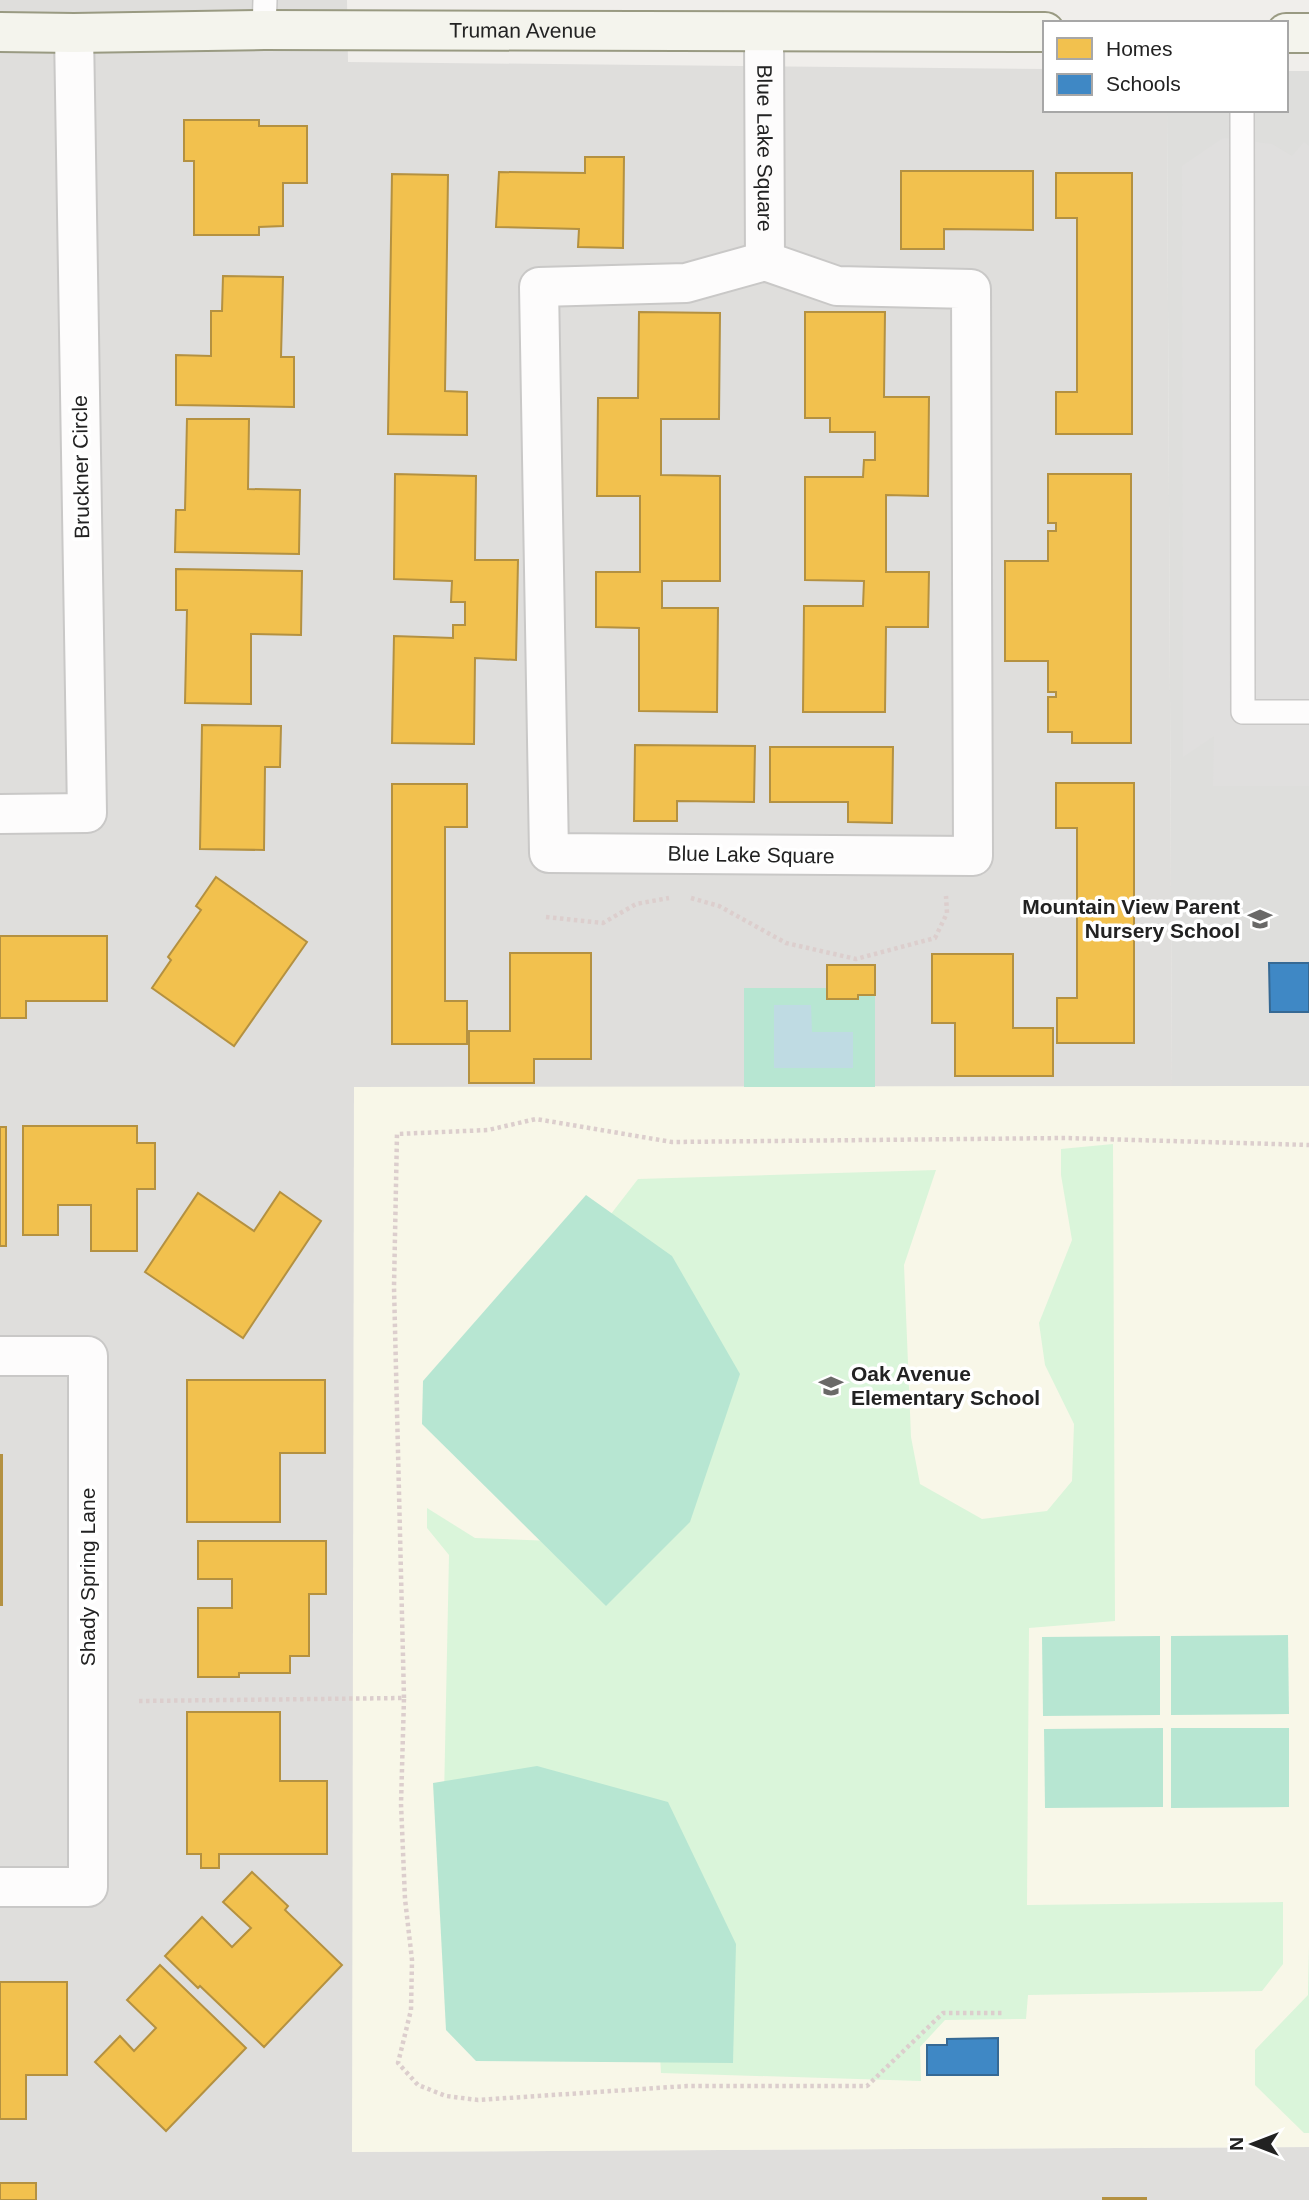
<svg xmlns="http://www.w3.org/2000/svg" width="1309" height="2200" font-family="Helvetica,sans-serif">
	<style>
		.residential { fill: #dfdedc }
		.education { fill: #f8f7e8 }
		.religious { fill: #dededc }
		.park { fill: #daf5da }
		.pitch { fill: #b7e6d2 }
		.parking { fill: #e0dfde }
		.water { fill: #bfdbe3 }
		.homes { fill: #f2c14e; stroke: #b49141; stroke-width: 2 }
		.schools { fill: #3f88c5; stroke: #366994; stroke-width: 2 }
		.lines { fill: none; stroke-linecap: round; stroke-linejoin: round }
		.lane-casing { stroke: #c9c8c7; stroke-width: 26 }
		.street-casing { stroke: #c9c8c7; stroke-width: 42 }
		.secondary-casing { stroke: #999a82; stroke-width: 42 }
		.path { stroke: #dccecd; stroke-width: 4.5; stroke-dasharray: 3.5 3.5; stroke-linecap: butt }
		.lane { stroke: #fdfcfc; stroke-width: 23 }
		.street { stroke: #fdfcfc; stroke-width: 38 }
		.secondary { stroke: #f4f4ed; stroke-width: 38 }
		.labels { text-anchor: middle; stroke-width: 7; stroke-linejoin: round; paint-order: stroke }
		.street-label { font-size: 21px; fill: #222; stroke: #fff }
		.poi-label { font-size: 21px; font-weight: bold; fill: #222; stroke: #fff; text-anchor: end }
	</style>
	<rect width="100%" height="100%" fill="#f0eeeb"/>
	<path class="residential" d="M0 0H347L348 62 1045 69V110H1167L1172 1086 744 1087 352 2152 1309 2147V2200H0Z"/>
	<path class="education" d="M1309 1086V2147L352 2152 354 1087Z"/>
	<path class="religious" d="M1286 71H1309V1086H1172L1167 110H1286Z"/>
	<g class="park">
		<path d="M1113 1144 1115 1621 1029 1628 1027 1905 1283 1902V1964L1262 1991 1028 1995 1026 2019 945 2020 920 2047 921 2081 661 2073 660 2056 443 1846 449 1555 427 1528V1508L475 1538 552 1541 570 1267 638 1179 936 1170 904 1265 911 1437 920 1484 982 1519 1047 1511 1072 1481 1074 1424 1045 1365 1039 1323 1072 1240 1061 1175V1149Z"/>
		<path d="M1309 1946V2133H1304L1255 2085V2050L1308 1995Z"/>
	</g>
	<g class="pitch">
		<path d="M827 965H875V1087H744V988H826Z"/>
		<path d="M586 1195 672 1256 740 1374 690 1522 606 1606 422 1424 423 1381Z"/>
		<path d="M1288 1635 1289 1714 1171 1715V1636Z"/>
		<path d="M1160 1636V1715L1043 1716 1042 1637Z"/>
		<path d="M1163 1728V1807L1045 1808 1044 1729Z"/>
		<path d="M1171 1728H1289V1807L1171 1808Z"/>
		<path d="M537 1766 668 1802 736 1944 733 2063 476 2061 446 2030 433 1783Z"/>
	</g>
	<path class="parking" d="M1223 138 1272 144 1292 156 1304 142 1309 146V786H1213L1214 736 1183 757 1182 166Z"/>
	<path class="water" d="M774 1005H811L812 1032H853V1068H774Z"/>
	<g class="homes">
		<path d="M184 120H259V126H307V183H283V226L259 227V235H194V161H184Z"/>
		<path d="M585 157H624L623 248 578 247 579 229 496 227 499 172 585 173Z"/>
		<path d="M901 171H1033V230L944 229V249H901Z"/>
		<path d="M1056 173H1132V434H1056V392H1077V218H1056Z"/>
		<path d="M392 174 448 175 445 391 467 392V435L388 434Z"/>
		<path d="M223 276 283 277 281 357H294V407L176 405V355L211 356V311H222Z"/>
		<path d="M639 312 720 313 719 419H661V475L720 476V581H662V608H718L717 712 639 711V628L596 627V572H640V496H597L598 398H638Z"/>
		<path d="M805 312H885L884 397H929L928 496 886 495V572H929L928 627H886L885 712H803L804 606H863L864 581 805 580V477H863L864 460H875V432H830V418H805Z"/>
		<path d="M187 419H249L248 489 300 490 299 554 175 552 176 510H185Z"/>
		<path d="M395 474 476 476 475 560H518L516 660 475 658 474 744 392 743 394 636 453 638V625H465V602H451L452 581 394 579Z"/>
		<path d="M1048 474H1131V743H1072V732H1048V697H1056V692H1048V661H1005V561H1048V531H1056V523H1048Z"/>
		<path d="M176 569 302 571 301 635 251 634V704L185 703 187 610H176Z"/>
		<path d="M202 725 281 726 280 767H265L264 850 200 849Z"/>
		<path d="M635 745 755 746 754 802 677 801V821H634Z"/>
		<path d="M770 747H893L892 823 848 822V802H770Z"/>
		<path d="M1056 783H1134V1043H1057V998H1077V828H1056Z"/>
		<path d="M392 784H467V827H445V1001H467V1044H392Z"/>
		<path d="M216 877 307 942 234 1046 152 988 171 960 168 957 201 910 196 906Z"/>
		<path d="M0 936H107V1001H26V1018H0Z"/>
		<path d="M510 953H591V1059H534V1083H469V1031H510Z"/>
		<path d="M932 954H1013V1028H1053V1076H955V1023H932Z"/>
		<path d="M827 965H875V995H858V999H827Z"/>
		<path d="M23 1126H137V1143H155V1189H137V1251H91V1205H58V1235H23Z"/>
		<rect x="0" y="1127" width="6" height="119"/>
		<path d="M280 1192 321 1221 243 1338 145 1272 198 1193 254 1231Z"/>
		<path d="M187 1380H325V1453H280V1522H187Z"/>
		<rect x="0" y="1455" width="2" height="150"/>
		<path d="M198 1541H326V1594H309V1656H290V1673H239V1677H198V1608H232V1579H198Z"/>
		<path d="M187 1712H280V1781H327V1854H219V1868H201V1854H187Z"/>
		<path d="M252 1872 288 1906 285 1910 342 1965 264 2047 200 1986 198 1988 165 1956 202 1917 232 1947 251 1928 223 1902Z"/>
		<path d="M160 1965 246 2048 166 2131 95 2062 120 2036 134 2051 156 2028 127 2000Z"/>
		<path d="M0 1982H67V2075H26V2119H0Z"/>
		<rect x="0" y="2183" width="36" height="17"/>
		<rect x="1103" y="2198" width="43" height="2"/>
	</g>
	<g class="schools">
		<path d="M1269 963H1309V1012H1270Z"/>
		<path d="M998 2038V2075H927V2045H947V2039Z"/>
	</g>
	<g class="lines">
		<g class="lane-casing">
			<g id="lane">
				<path d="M264 30 265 0"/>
				<path d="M1242 110 1243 712H1309"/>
			</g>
		</g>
		<g class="street-casing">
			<g id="street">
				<path id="s1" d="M764 32 765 261"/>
				<path d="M765 261 837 286 971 289 973 856 549 853 539 287 686 283Z"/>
				<path d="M0 814 87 813 74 33"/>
				<path d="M0 1356H88V1887H0"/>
			</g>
		</g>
		<g class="secondary-casing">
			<g id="secondary">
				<path id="s2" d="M0 32 74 33 264 30 1045 32"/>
				<path d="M1286 33H1309"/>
			</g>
		</g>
		<g class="path">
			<path d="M691 898 719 906 786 943 856 959 935 938 947 913 946 896"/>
			<path d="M546 917 603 923 636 904 669 898"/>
			<path d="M404 1698 394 1287 397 1134 488 1130 536 1119 672 1142 1066 1138 1309 1145"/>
			<path d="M139 1701 404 1698 401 1804 405 1899 412 1960 411 2010 398 2063 418 2085 446 2096 478 2100 687 2086H867L943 2013H1003"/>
		</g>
		<use href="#lane" class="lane"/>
		<use href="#street" class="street"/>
		<use href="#secondary" class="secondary"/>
	</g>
	<defs>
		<g id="school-bare" transform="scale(1.89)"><path d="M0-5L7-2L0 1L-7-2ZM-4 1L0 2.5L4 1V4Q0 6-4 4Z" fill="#6a6968" stroke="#fff" stroke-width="2.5" paint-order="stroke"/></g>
	</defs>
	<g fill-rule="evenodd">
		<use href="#school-bare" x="1260" y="919"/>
		<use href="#school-bare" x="831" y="1386"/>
	</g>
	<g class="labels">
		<g class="street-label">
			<text dy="7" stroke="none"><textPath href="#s2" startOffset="523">Truman Avenue</textPath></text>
			<text dy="7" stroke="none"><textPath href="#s1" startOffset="116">Blue Lake Square</textPath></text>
			<text transform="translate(81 467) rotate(-91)" y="7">Bruckner Circle</text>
			<text transform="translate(751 855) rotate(1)" y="7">Blue Lake Square</text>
			<text transform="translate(88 1577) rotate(-90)" y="7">Shady Spring Lane</text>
		</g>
		<g class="poi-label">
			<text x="1240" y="914">Mountain View Parent<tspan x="1240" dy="24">Nursery School</tspan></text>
			<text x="851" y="1381" text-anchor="start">Oak Avenue<tspan x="851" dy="24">Elementary School</tspan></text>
		</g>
	</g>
	<rect x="1043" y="21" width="245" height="91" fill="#ffffff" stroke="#a7a7a7" stroke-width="2"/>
	<rect x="1057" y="38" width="35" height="21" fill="#f2c14e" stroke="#a7a7a7" stroke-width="2"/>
	<text x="1106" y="56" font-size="21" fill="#222222">Homes</text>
	<rect x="1057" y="74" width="35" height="21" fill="#3f88c5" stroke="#a7a7a7" stroke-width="2"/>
	<text x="1106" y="91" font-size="21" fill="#222222">Schools</text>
	<g transform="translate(1253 2144) rotate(270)" stroke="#ffffff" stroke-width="5" paint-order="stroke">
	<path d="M0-5L12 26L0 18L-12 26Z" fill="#222222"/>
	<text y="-10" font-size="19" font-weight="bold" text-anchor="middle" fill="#222222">N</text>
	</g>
</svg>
